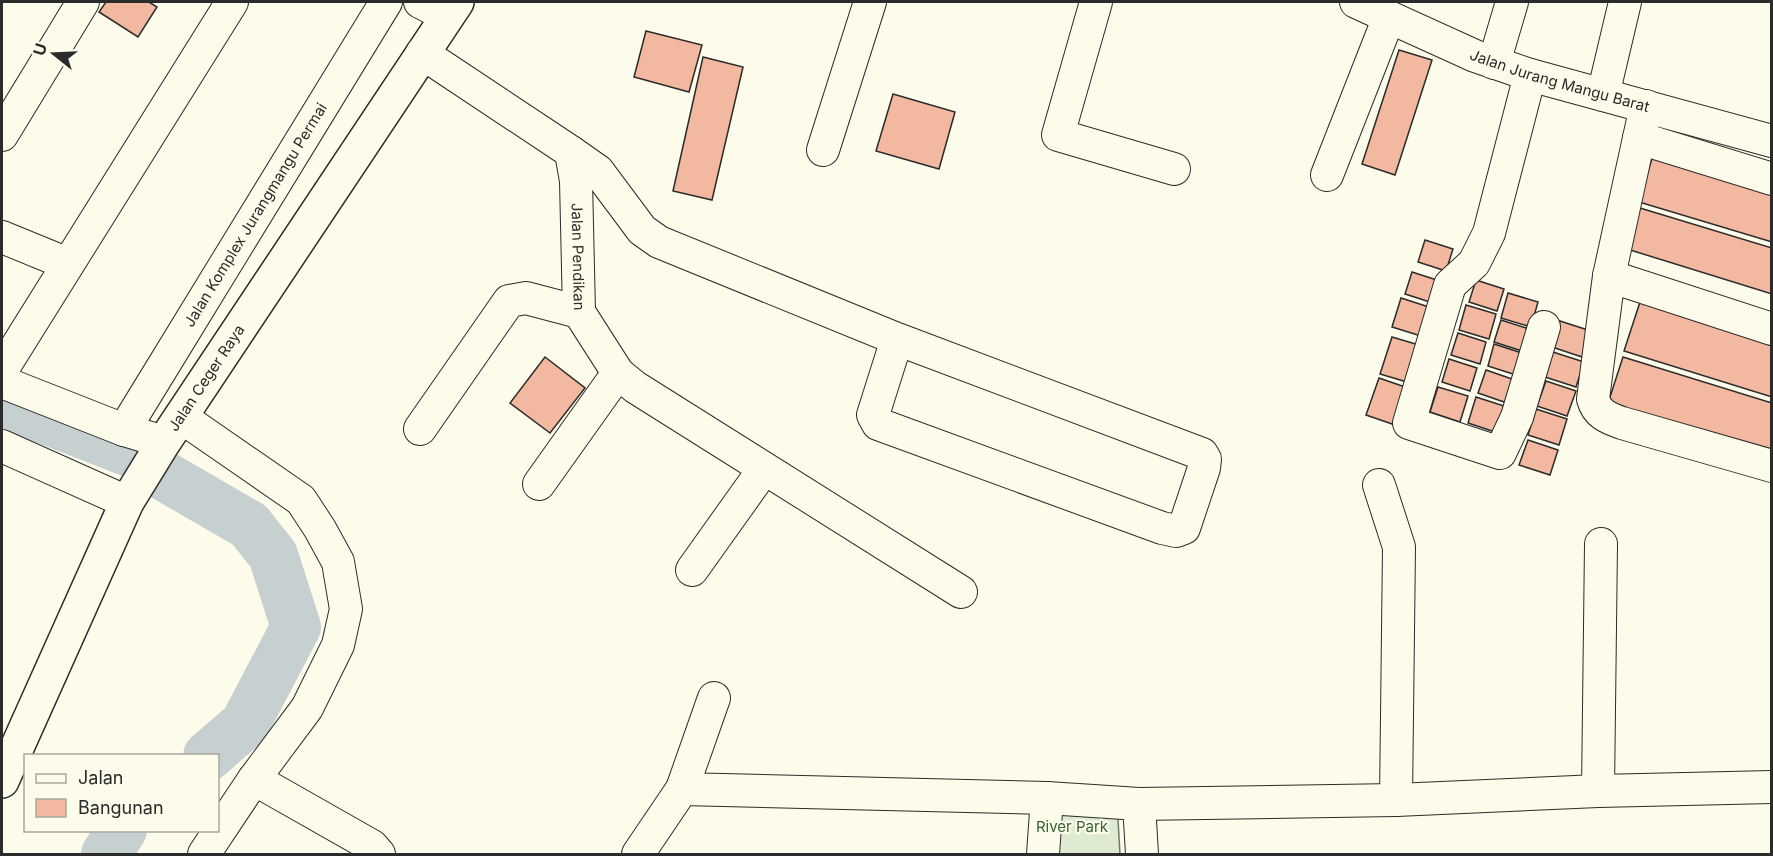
<svg xmlns="http://www.w3.org/2000/svg" width="1773" height="856" font-family="Inter,sans-serif">
	<style>
		.green { fill: #deebd1; stroke: #74746e; stroke-width: 1.5 }
		.lines { fill: none; stroke-linecap: round; stroke-linejoin: round }
		.canal { stroke: #c7d0d0; stroke-width: 30 }
		.river { stroke: #c7d0d0; stroke-width: 50 }
		.building { fill: #f2b8a0; stroke: #2b2b2b; stroke-width: 1.5 }
		.minor-casing { stroke: #2b2b2b; stroke-width: 34 }
		.major-casing { stroke: #2b2b2b; stroke-width: 36 }
		.minor { stroke: #fdfbea; stroke-width: 32 }
		.major { stroke: #fdfbea; stroke-width: 33 }
		.labels { text-anchor: middle; stroke-width: 4.5; stroke-linejoin: round; paint-order: stroke }
		.street-label { font-size: 15px; fill: #2b2b2b; stroke: #fdfbea }
		.park-label { font-size: 15px; fill: #34623c; stroke: #fdfbea }
	</style>
	<rect width="100%" height="100%" fill="#fdfbea"/>
	<path class="green" d="M1047 798 1117 802 1120 854H1043Z"/>
	<g class="lines">
		<path class="canal" d="M2 413 166 477"/>
		<g class="river">
			<path d="M166 477 249 525 273 555 296 627 245 724 208 756"/>
			<path d="M106 854 122 830"/>
		</g>
	</g>
	<g class="building">
		<path d="M106 2H149L157 7 138 37 99 12Z"/>
		<path d="M646 31 702 45 689 92 634 77Z"/>
		<path d="M1399 50 1432 60 1395 175 1362 164Z"/>
		<path d="M703 57 743 67 712 200 673 191Z"/>
		<path d="M893 94 955 112 939 169 876 151Z"/>
		<path d="M1653 155 1772 191V242L1639 202Z"/>
		<path d="M1640 208 1772 248V294L1627 249Z"/>
		<path d="M1425 240 1453 249 1446 271 1418 262Z"/>
		<path d="M1412 272 1440 281 1433 303 1405 294Z"/>
		<path d="M1476 280 1504 289 1497 311 1469 302Z"/>
		<path d="M1508 293 1538 302 1531 327 1501 318Z"/>
		<path d="M1401 298 1429 307 1421 336 1392 327Z"/>
		<path d="M1640 302 1772 343V397L1624 351Z"/>
		<path d="M1466 305 1496 314 1489 339 1459 330Z"/>
		<path d="M1501 320 1529 329 1522 351 1494 342Z"/>
		<path d="M1560 321 1591 331 1582 357 1552 347Z"/>
		<path d="M1458 333 1486 342 1480 364 1451 355Z"/>
		<path d="M1392 337 1419 345 1407 382 1380 374Z"/>
		<path d="M1494 344 1522 353 1516 375 1488 366Z"/>
		<path d="M1553 352 1584 362 1576 387 1545 377Z"/>
		<path d="M545 357 585 388 550 433 510 403Z"/>
		<path d="M1623 357 1772 403V454L1608 403Z"/>
		<path d="M1449 359 1477 368 1470 391 1442 382Z"/>
		<path d="M1486 370 1515 380 1507 403 1478 393Z"/>
		<path d="M1379 378 1408 388 1395 425 1366 415Z"/>
		<path d="M1546 381 1576 391 1567 416 1537 406Z"/>
		<path d="M1438 387 1468 396 1460 422 1430 412Z"/>
		<path d="M1476 397 1507 407 1498 433 1468 423Z"/>
		<path d="M1536 409 1567 419 1559 445 1528 435Z"/>
		<path d="M1528 440 1558 450 1550 475 1519 465Z"/>
	</g>
	<g class="lines">
		<g class="minor-casing">
			<g id="minor">
				<path d="M420 2 447 16"/>
				<path d="M1096 2 1058 135 1174 169"/>
				<path id="s1" d="M1356 2 1475 56 1530 75 1772 141"/>
				<path id="s2" d="M422 53 571 152 576 181 579 312"/>
				<path d="M1494 63 1512 2"/>
				<path d="M1530 75 1489 233 1474 263 1450 285 1409 423 1500 453 1517 417 1544 327"/>
				<path d="M1603 95 1625 2"/>
				<path d="M1646 106 1609 276 1593 399C1597 414 1608 418 1622 423L1772 466"/>
				<path d="M2 135 83 2"/>
				<path d="M1639 138 1772 179"/>
				<path d="M823 150 870 2"/>
				<path d="M571 152 598 171 642 230 659 242 897 339 1202 454 1205 459 1204 468 1184 528 1176 531 1162 528 878 424 873 415 897 339"/>
				<path d="M1327 175 1389 17"/>
				<path d="M2 237 68 264"/>
				<path d="M1609 276 1772 329"/>
				<path d="M579 312 618 373 635 387 961 592"/>
				<path d="M2 370 232 2"/>
				<path d="M2 382 124 430 164 442"/>
				<path d="M181 417 301 500 320 529 338 562 346 609 338 645 307 708 254 779 204 854"/>
				<path d="M420 429 509 301 526 298 579 312"/>
				<path id="s3" d="M124 430 386 2"/>
				<path d="M2 446 127 502"/>
				<path d="M539 484 618 373"/>
				<path d="M1379 485 1399 547 1396 800"/>
				<path d="M692 570 764 469"/>
				<path d="M714 698 682 789 1047 798 1139 804 1142 854"/>
				<path d="M254 779 372 846 379 854"/>
				<path d="M1598 791 1601 544"/>
				<path d="M1139 804 1396 800 1598 791 1772 787"/>
				<path d="M638 854 682 789"/>
				<path d="M1043 854 1047 798"/>
			</g>
		</g>
		<g class="major-casing">
			<g id="major">
				<path id="s4" d="M2 781 127 502 162 445 457 2"/>
			</g>
		</g>
		<use href="#minor" class="minor"/>
		<use href="#major" class="major"/>
	</g>
	<g class="labels">
		<g class="street-label">
			<text dy="5" stroke="none"><textPath href="#s1" startOffset="219">Jalan Jurang Mangu Barat</textPath></text>
			<text dy="5" stroke="none"><textPath href="#s3" startOffset="252">Jalan Komplex Jurangmangu Permai</textPath></text>
			<text dy="5" stroke="none"><textPath href="#s2" startOffset="284">Jalan Pendikan</textPath></text>
			<text dy="5" stroke="none"><textPath href="#s4" startOffset="453">Jalan Ceger Raya</textPath></text>
		</g>
		<g class="park-label">
			<text x="1072" y="832">River Park</text>
		</g>
	</g>
	<rect width="1773" height="856" fill="none" stroke="#2b2b2b" stroke-width="6"/>
	<rect x="24" y="754" width="195" height="78" fill="#fdfbea" stroke="#a9a89e" stroke-width="1.5"/>
	<rect x="36" y="774" width="30" height="9" fill="#fdfbea" stroke="#a9a89e" stroke-width="1.5"/>
	<text x="78" y="784" font-size="18" fill="#2b2b2b">Jalan</text>
	<rect x="36" y="799" width="30" height="18" fill="#f2b8a0" stroke="#a9a89e" stroke-width="1.5"/>
	<text x="78" y="814" font-size="18" fill="#2b2b2b">Bangunan</text>
	<g transform="translate(54 54) rotate(288)" stroke="#fdfbea" stroke-width="4.5" paint-order="stroke">
	<path d="M0-4.5L10 22L0 15L-10 22Z" fill="#2b2b2b"/>
	<text y="-9" font-size="16" font-weight="bold" text-anchor="middle" fill="#2b2b2b">U</text>
	</g>
</svg>
